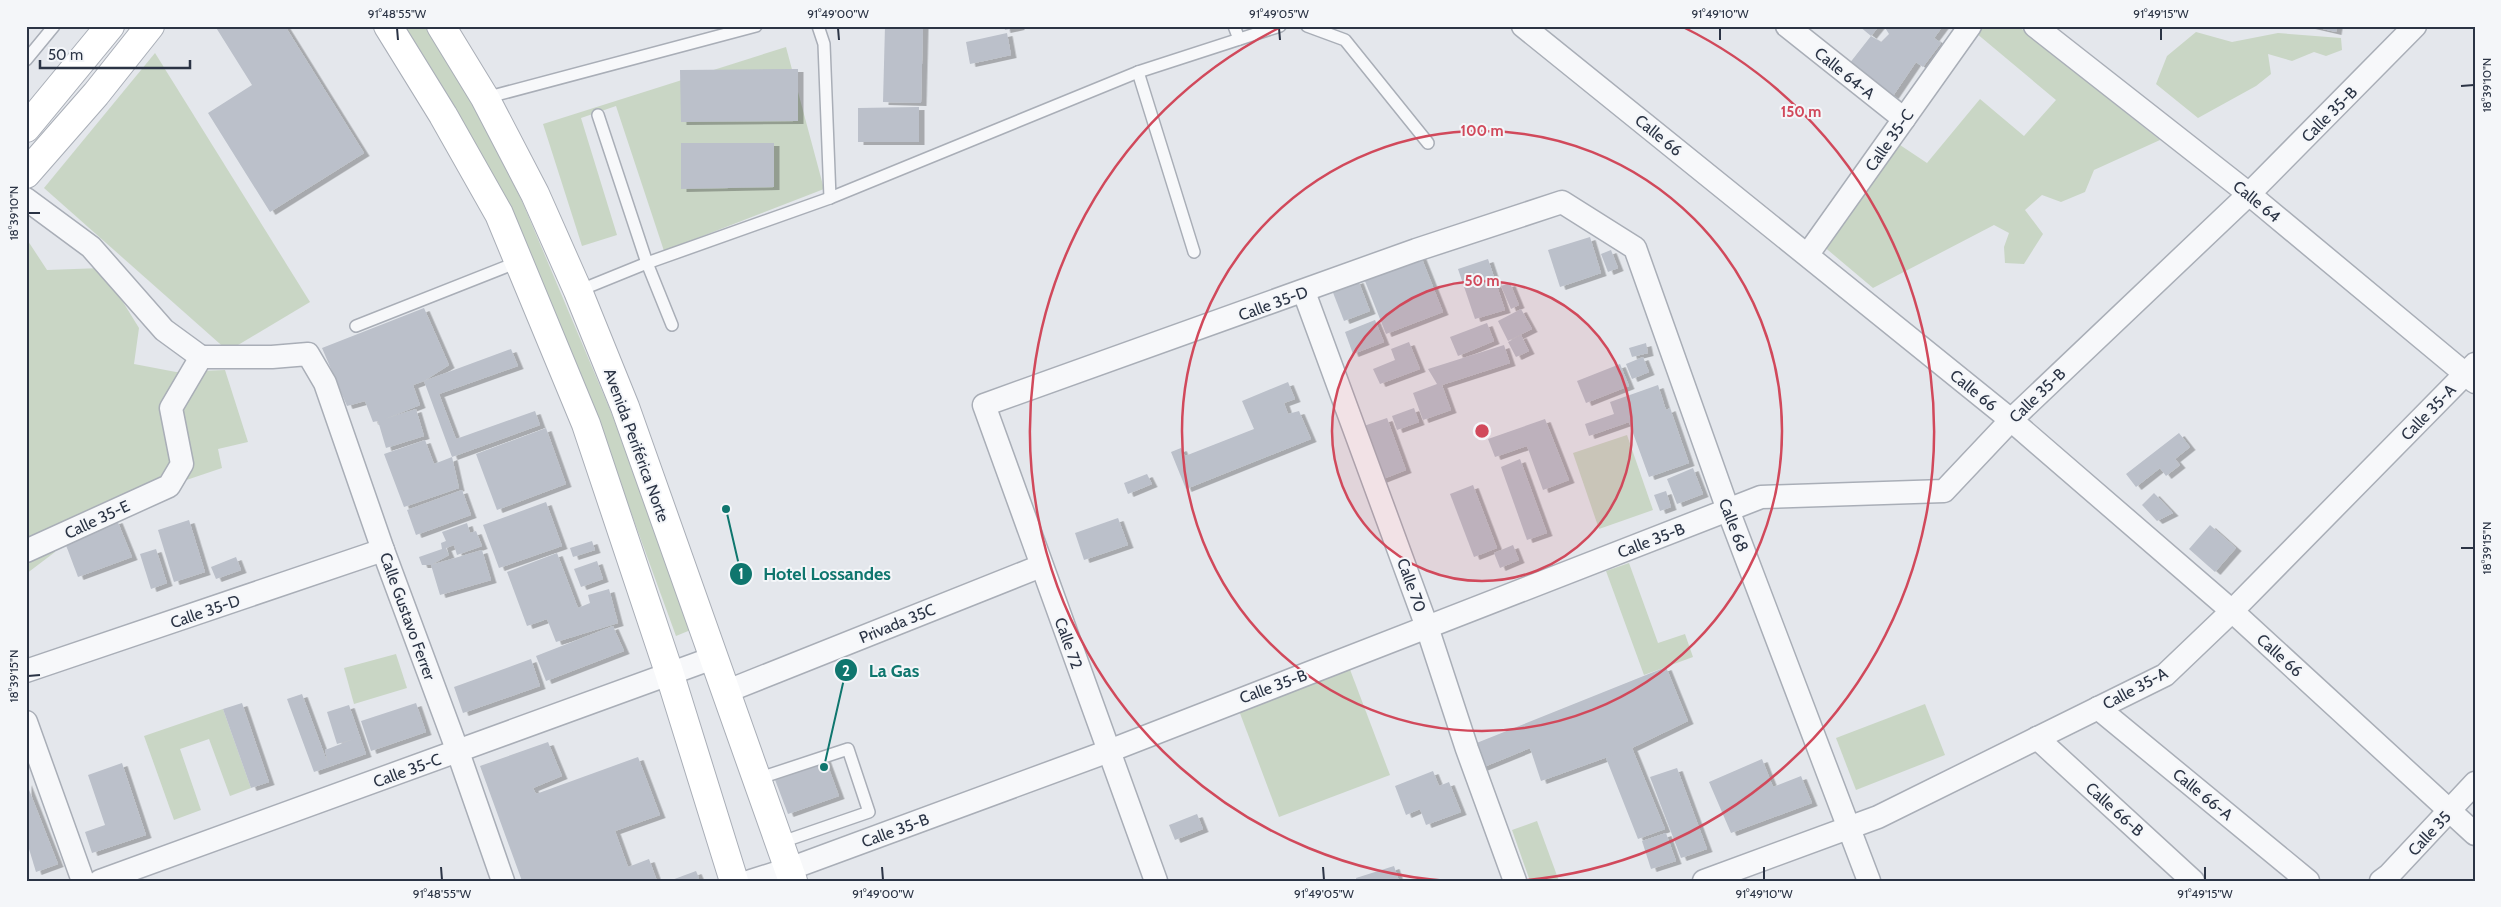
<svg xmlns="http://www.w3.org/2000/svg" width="2501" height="907" font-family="Cabin,sans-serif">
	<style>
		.green { fill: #c9d6c5 }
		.building { fill: #bbc0ca; filter: url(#shadow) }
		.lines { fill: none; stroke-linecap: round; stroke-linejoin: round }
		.service-casing { stroke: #a9aeb7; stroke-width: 14 }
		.minor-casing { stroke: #a9aeb7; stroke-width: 25 }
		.secondary-casing { stroke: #a9aeb7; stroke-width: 30 }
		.service { stroke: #f7f8fa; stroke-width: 11 }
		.minor { stroke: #f7f8fa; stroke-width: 22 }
		.secondary { stroke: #fff; stroke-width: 28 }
		.ticks { fill: none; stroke: #2b3445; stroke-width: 2 }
		.ring { fill: none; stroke: #d1495b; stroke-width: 2.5 }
		.labels { text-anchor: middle; stroke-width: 4; stroke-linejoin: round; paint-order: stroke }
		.street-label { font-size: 16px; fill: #2b3445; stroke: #f4f6f9 }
		.centre { fill: #d1495b; stroke: #f4f6f9; stroke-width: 2.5 }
		.ring-label { font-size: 15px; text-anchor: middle; font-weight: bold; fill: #d1495b; stroke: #f4f6f9; stroke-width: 4; stroke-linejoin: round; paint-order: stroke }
		.leader { fill: none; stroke: #0f766e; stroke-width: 2 }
		.callout-dot { fill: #0f766e; stroke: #f4f6f9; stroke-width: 2 }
		.mark-label { font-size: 15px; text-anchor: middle; font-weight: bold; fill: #fff }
		.callout-label { font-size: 18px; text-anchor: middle; font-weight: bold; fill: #0f766e; stroke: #f4f6f9; stroke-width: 4; stroke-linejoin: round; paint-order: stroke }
		.neatline { fill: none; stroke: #2b3445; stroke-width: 2 }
		.ticks-label { font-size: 12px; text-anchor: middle; fill: #2b3445 }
	</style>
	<defs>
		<filter id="shadow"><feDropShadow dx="5.5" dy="3" stdDeviation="0" flood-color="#0004"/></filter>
	</defs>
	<rect width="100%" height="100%" fill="#e4e7ec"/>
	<g class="green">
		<path d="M405 26H425L472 103 522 201 611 412 693 629 676 636 597 419 507 210 457 110Z"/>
		<path d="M1982 26H2018L2160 140 2094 170 2085 192 2061 202 2042 195 2025 210 2043 234 2024 264 2005 263 2004 247 2009 233 1994 225 1873 288 1822 245 1900 145 1927 163 1980 99 2024 136 2056 100 1976 33Z"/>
		<path d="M2196 32 2232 42 2278 33 2341 38 2342 50 2326 56 2314 52 2292 61 2268 54 2271 74 2256 86 2198 118 2156 84 2167 56Z"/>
		<path d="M786 47 824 189 664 251 616 106 581 118 617 235 582 246 543 124Z"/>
		<path d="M155 53 310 302 228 351 44 188Z"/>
		<path d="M26 238 47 270 102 268 139 328 134 364 176 372 225 370 248 442 218 449 222 468 56 524 55 552 26 574Z"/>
		<path d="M1627 435 1653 510 1599 529 1573 453Z"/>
		<path d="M1629 563 1658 643 1685 634 1693 657 1644 675 1606 571Z"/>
		<path d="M396 654 407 688 354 704 344 668Z"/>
		<path d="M1346 659 1390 775 1279 817 1235 700Z"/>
		<path d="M1925 704 1945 755 1856 790 1836 738Z"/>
		<path d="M223 709 251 788 230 796 209 739 180 749 201 810 174 820 144 736Z"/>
		<path d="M1537 821 1559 881H1530L1512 830Z"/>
	</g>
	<g class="building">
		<path d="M215 26H285L364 153 270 212 208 113 252 85Z"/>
		<path d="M885 26H923L921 103 883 102Z"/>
		<path d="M1004 26H1019V27L1005 30Z"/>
		<path d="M1859 26H1879L1871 36Z"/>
		<path d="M1884 26H1943L1934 38 1941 43 1923 67 1916 62 1893 96 1849 64 1871 36 1881 42 1889 34Z"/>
		<path d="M2310 26H2337L2336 32Z"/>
		<path d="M1007 33 1011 55 970 64 966 42Z"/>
		<path d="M798 69V121L681 122 680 70Z"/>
		<path d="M919 107V142H858V108Z"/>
		<path d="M681 143H774V187L681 189Z"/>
		<path d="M1590 237 1601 273 1560 287 1548 250Z"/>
		<path d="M1611 250 1618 268 1608 272 1601 254Z"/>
		<path d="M1420 254 1443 312 1386 334 1363 276Z"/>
		<path d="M1488 259 1505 310 1475 319 1458 269Z"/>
		<path d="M1358 280 1370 311 1344 321 1332 290Z"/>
		<path d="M1510 283 1519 305 1511 309 1501 286Z"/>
		<path d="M424 308 449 365 424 381 413 385 420 405 385 419 416 409 424 436 386 448 378 421 373 422 365 401 347 406 322 348Z"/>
		<path d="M1521 309 1532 329 1508 341 1498 321Z"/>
		<path d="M1375 320 1384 342 1353 354 1345 332Z"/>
		<path d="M1487 323 1494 341 1458 356 1450 337Z"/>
		<path d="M1521 335 1529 351 1516 357 1508 342Z"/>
		<path d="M1409 342 1420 369 1380 384 1373 369 1395 360 1391 349Z"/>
		<path d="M1646 343 1648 353 1632 357 1629 348Z"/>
		<path d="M1504 345 1510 363 1442 385 1451 410 1423 420 1413 393 1437 384 1428 369Z"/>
		<path d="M511 349 518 366 439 394 456 439 535 411 540 425 452 457 424 381Z"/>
		<path d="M1643 357 1649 372 1632 379 1626 364Z"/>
		<path d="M1620 364 1629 386 1586 403 1577 381Z"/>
		<path d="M1288 382 1295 399 1284 403 1288 414 1299 411 1311 439 1186 489 1171 452 1181 448 1185 456 1254 429 1242 401Z"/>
		<path d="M1658 385 1666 410 1670 408 1689 463 1649 477 1629 422 1589 436 1585 424 1614 414 1610 402Z"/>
		<path d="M1414 408 1419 422 1397 430 1392 416Z"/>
		<path d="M1387 418 1406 470 1378 481 1358 428Z"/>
		<path d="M1545 419 1569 480 1543 490 1527 446 1495 457 1488 439Z"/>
		<path d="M546 428 566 484 497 510 476 454Z"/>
		<path d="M2179 433 2190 447 2175 459 2180 465 2166 476 2160 468 2136 487 2126 474Z"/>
		<path d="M425 440 434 464 452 457 459 488 404 507 384 454Z"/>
		<path d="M1520 459 1547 533 1527 540 1501 467Z"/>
		<path d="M1693 468 1703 494 1677 504 1667 479Z"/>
		<path d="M1147 474 1152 484 1128 494 1124 483Z"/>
		<path d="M1473 485 1497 548 1474 557 1450 494Z"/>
		<path d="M462 490 471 515 416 535 407 510Z"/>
		<path d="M1666 491 1671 507 1660 511 1654 495Z"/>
		<path d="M2154 493 2173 513 2157 521 2142 505Z"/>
		<path d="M546 502 562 546 499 568 483 525Z"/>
		<path d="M1118 518 1128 545 1084 560 1075 533Z"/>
		<path d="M117 520 132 557 78 577 64 540Z"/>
		<path d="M189 520 205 572 174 582 158 530Z"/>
		<path d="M467 523 470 533 476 531 482 546 457 555 454 545 446 548 449 555 431 565 482 550 491 580 440 595 431 565H422L419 557 442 549 441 543 446 541 442 532Z"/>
		<path d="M2210 525 2236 548 2215 572 2189 549Z"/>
		<path d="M592 541 595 550 573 557 570 548Z"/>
		<path d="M1513 545 1519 560 1500 568 1494 553Z"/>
		<path d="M156 549 167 583 151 589 140 554Z"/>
		<path d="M557 553 578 608 590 603 588 595 609 589 618 623 556 642 547 619 527 626 507 572Z"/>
		<path d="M236 557 241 570 216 579 211 567Z"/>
		<path d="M597 561 603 579 581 587 574 569Z"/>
		<path d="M613 626 624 651 546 681 536 656Z"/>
		<path d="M531 659 540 686 463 713 454 687Z"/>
		<path d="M1666 667 1688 721 1632 748 1665 829 1638 839 1606 758 1613 755 1541 781 1530 748 1479 769 1469 746Z"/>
		<path d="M302 694 328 764 325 750 354 739 337 744 327 712 349 705 366 754 314 772 287 699Z"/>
		<path d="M242 703 269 782 251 788 223 709Z"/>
		<path d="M416 703 426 732 371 751 361 721Z"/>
		<path d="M548 742 562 776 533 788 536 794 638 757 660 815 615 831 628 867 649 859 657 881H522L480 766Z"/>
		<path d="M825 758 839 796 788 814 774 777Z"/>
		<path d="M1762 759 1773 787 1801 776 1812 803 1731 833 1709 782Z"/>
		<path d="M122 763 146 835 92 853 85 832 105 825 88 775Z"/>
		<path d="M1677 768 1707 849 1681 858 1650 777Z"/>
		<path d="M1433 771 1439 786 1449 782 1461 812 1426 825 1420 809 1406 815 1395 786Z"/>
		<path d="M26 782 58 864 36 872 26 839Z"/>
		<path d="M1197 814 1203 829 1175 840 1169 825Z"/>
		<path d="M1666 833 1676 861 1651 869 1642 841Z"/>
		<path d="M1394 866 1399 881H1357L1356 878Z"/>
		<path d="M696 871 699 878 692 881H669Z"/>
	</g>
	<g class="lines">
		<g class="service-casing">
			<g id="service">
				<path d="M818 26 824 44 830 198"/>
				<path d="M1234 26 1239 39"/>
				<path d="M1307 26 1345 40 1428 143"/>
				<path d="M26 60 54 26"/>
				<path d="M1138 72 1194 252"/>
				<path d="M485 98 756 26"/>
				<path d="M598 115 647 263 672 325"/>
				<path d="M578 291 647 263 830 198 1138 72 1280 26"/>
				<path d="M356 326 518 262"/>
				<path d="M757 779 848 749 869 812 779 843"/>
			</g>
		</g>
		<g class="minor-casing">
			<g id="minor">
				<path d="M1523 26 2011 420 2232 611 2475 834"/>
				<path d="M1787 26 1904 119"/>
				<path d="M2035 26 2249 194 2475 382"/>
				<path d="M26 199 91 247 164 330 201 357"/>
				<path d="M1808 254 1970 26"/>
				<path d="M1304 292 1427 627 1467 749 1515 881"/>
				<path d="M201 357H272L308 354 325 383 383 550 458 752 503 881"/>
				<path d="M26 551 169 486 182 464 171 408 201 357"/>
				<path d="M26 671 383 550"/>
				<path d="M725 692 1041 566"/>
				<path d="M2098 708 2308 881"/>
				<path d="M26 722 83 881"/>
				<path d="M2037 738 2193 881"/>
				<path d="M100 881 713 658"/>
				<path d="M751 881 789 869 1109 751 1761 497 1944 491 2011 420 2249 194 2415 26"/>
				<path d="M1156 881 984 405 1416 250 1562 202 1635 248 1728 510 1869 881"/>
				<path d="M1704 881 1878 817 2165 675 2232 611 2475 364"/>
				<path d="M2381 881 2389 875 2475 783"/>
			</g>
		</g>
		<g class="secondary-casing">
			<g id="secondary">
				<path d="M388 26 443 115 499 214 586 424 669 672 734 881"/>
				<path d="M441 26 485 98 535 194 578 291 625 407 793 881"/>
				<path d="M26 128 110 26"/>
				<path d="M26 174 96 94 150 26"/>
			</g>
		</g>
		<use href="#service" class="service"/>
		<use href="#minor" class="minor"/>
		<use href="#secondary" class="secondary"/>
	</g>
	<path class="ticks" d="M397 28 398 40M838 28 839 40M1279 28 1280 40M1720 28V40M2161 28V40M2461 86 2474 85M28 213H40M2461 548H2474M28 676 40 675M441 867 442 880M882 867 883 880M1323 867 1324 880M1764 867V880M2205 867V880"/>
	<circle cx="1482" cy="431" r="150" fill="#d1495b" fill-opacity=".12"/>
	<g class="ring">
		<circle cx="1482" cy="431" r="150"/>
		<circle cx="1482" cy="431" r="300"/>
		<path d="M1447 881A451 451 0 0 1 1281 27M1683 27A451 451 0 0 1 1517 881"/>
	</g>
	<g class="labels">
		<g class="street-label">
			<text transform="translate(1845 73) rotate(39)" y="6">Calle 64-A</text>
			<text transform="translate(2329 114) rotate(-45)" y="6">Calle 35-B</text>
			<text transform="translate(1659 135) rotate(39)" y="6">Calle 66</text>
			<text transform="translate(1889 140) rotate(-55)" y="6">Calle 35-C</text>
			<text transform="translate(2257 201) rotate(39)" y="6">Calle 64</text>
			<text transform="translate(1273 303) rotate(-20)" y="6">Calle 35-D</text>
			<text transform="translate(1974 390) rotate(39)" y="6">Calle 66</text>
			<text transform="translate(2037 395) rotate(-44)" y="6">Calle 35-B</text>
			<text transform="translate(2428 412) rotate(-46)" y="6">Calle 35-A</text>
			<text transform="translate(637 445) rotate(70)" y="6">Avenida Periférica Norte</text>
			<text transform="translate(97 519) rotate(-25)" y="6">Calle 35-E</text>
			<text transform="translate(1734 525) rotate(69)" y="6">Calle 68</text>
			<text transform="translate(1651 540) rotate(-21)" y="6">Calle 35-B</text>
			<text transform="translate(1412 585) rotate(70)" y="6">Calle 70</text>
			<text transform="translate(205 611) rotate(-19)" y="6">Calle 35-D</text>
			<text transform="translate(408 616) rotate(70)" y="6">Calle Gustavo Ferrer</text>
			<text transform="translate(897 623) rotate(-22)" y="6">Privada 35C</text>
			<text transform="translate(1069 643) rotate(70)" y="6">Calle 72</text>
			<text transform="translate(2280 655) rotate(42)" y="6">Calle 66</text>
			<text transform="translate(1273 686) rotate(-20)" y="6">Calle 35-B</text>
			<text transform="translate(2135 688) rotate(-28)" y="6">Calle 35-A</text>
			<text transform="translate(407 770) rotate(-20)" y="6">Calle 35-C</text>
			<text transform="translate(2203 794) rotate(39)" y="6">Calle 66-A</text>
			<text transform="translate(2115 809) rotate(42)" y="6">Calle 66-B</text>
			<text transform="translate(895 830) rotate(-20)" y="6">Calle 35-B</text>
			<text transform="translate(2429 833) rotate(-47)" y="6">Calle 35</text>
		</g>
	</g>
	<circle cx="1482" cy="431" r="8" class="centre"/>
	<g class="ring-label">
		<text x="1801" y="117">150 m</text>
		<text x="1482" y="136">100 m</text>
		<text x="1482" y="286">50 m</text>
	</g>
	<path class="leader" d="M726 509L741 574M824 767L846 670"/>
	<g class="callout-dot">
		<circle cx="726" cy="509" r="5"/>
		<circle cx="824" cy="767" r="5"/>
		<circle cx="741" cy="574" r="12"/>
		<circle cx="846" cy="670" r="12"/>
	</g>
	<g class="mark-label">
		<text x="741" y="579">1</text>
		<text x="846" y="676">2</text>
	</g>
	<g class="callout-label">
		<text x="827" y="580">Hotel Lossandes</text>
		<text x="894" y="677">La Gas</text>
	</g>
	<rect width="2501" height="907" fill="none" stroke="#f4f6f9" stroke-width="55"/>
	<path d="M40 60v8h150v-8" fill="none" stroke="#2b3445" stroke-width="2.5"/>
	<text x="48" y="60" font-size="15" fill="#2b3445" stroke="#f4f6f9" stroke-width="4" paint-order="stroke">50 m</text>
	<rect x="28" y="28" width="2446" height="852" class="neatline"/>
	<g class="ticks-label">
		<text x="397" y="18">91°48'55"W</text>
		<text x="838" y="18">91°49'00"W</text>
		<text x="1279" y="18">91°49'05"W</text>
		<text x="1720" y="18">91°49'10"W</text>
		<text x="2161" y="18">91°49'15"W</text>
		<text transform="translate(2487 85) rotate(-90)" y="4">18°39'10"N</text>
		<text transform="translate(14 213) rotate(-90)" y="4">18°39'10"N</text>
		<text transform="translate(2487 548) rotate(-90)" y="4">18°39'15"N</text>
		<text transform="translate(14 676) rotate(-90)" y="4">18°39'15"N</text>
		<text x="442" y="898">91°48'55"W</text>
		<text x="883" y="898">91°49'00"W</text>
		<text x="1324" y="898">91°49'05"W</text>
		<text x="1764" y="898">91°49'10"W</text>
		<text x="2205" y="898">91°49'15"W</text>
	</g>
</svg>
